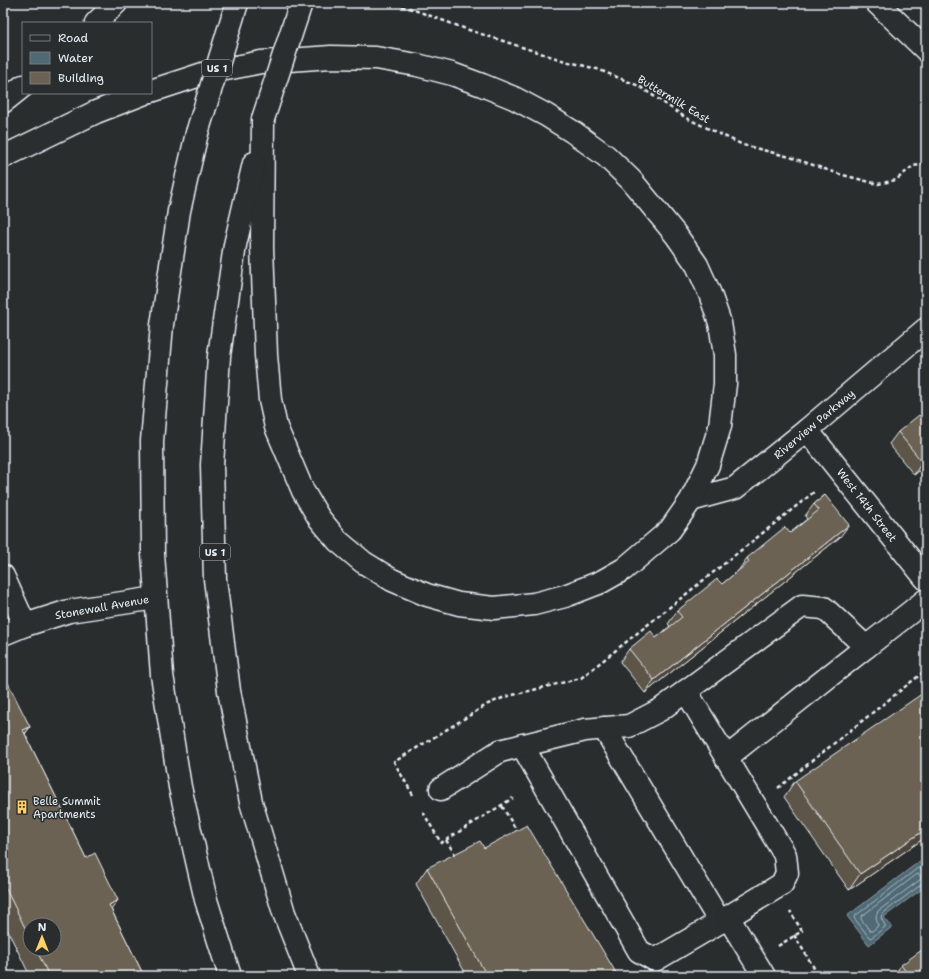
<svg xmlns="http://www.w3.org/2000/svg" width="929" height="979" font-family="'Shantell Sans',sans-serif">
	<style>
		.water { fill: #506975; stroke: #8d9fa9 }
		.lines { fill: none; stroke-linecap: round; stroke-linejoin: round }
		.shore { stroke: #abbbc4; stroke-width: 1 }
		.minor-casing { stroke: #e8f1f8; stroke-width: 25 }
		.major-casing { stroke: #e8f1f8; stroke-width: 25 }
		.path { stroke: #e8f1f8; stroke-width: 2.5; stroke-dasharray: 4 3; stroke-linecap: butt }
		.minor { stroke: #2a2d2e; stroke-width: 22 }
		.major { stroke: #2a2d2e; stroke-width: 22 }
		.major-bridge-casing { stroke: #e8f1f8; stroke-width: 25; stroke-linecap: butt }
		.major-bridge { stroke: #2a2d2e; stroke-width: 22 }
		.wall { fill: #5d5447; stroke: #e8f1f8; fill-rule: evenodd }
		.shaded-wall { fill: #4c453a; stroke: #e8f1f8 }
		.building { fill: #6c6253; stroke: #e8f1f8 }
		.labels { text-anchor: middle; stroke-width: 3; stroke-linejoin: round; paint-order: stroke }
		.shield { fill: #2a2d2e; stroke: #afb6bb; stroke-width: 1 }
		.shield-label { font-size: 10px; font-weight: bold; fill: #e8f1f8 }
		.street-label { font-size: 11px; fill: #e8f1f8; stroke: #2a2d2e }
		.poi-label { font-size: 11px; fill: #e8f1f8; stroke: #2a2d2e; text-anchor: start }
	</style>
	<rect width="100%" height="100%" fill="#2a2d2e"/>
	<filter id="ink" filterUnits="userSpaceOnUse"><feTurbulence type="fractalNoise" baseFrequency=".025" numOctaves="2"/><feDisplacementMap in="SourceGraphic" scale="8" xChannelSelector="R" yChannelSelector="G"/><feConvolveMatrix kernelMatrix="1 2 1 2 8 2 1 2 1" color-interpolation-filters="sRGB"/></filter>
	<g filter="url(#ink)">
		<path class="water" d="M920 861 926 869V886L884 917 892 927 869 945 847 916Z"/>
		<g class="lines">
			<g class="shore">
				<path d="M926 871H923L920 868H918L855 916 854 918 869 937 871 938 885 927V925L881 918 882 914 922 884 926 883"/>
				<path d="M918 874 921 876V879L878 911 876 917 878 926 872 931H870L861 919V917Z"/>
			</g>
			<g class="minor-casing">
				<g id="minor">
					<path d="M877 3 926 50"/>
					<path d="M807 430 926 579"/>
					<path d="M691 500 735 488 807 430 926 329"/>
					<path d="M3 576 25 625"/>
					<path d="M3 634 25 625 69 611 156 598"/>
					<path d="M686 691 785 855 787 873 782 884 720 922"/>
					<path d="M522 745 639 951 655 960 720 922 604 728"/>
					<path d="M726 758 866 647"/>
					<path d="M441 789 500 751 585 730 629 726 660 710 802 606 824 608 866 647 926 600"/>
					<path d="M728 917 764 976"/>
				</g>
			</g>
			<g class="major-casing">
				<g id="major">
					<path d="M96 23 116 3"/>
					<path d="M151 91 206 73 261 62 331 57 376 58 417 65 452 74 482 85 514 98 546 115 573 132 606 156 631 180 676 235 697 265 710 294 720 323 725 355V384L720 426 708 465 691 500 670 530 624 569 601 582 565 596 534 604 494 608 459 604 427 595 392 580 363 562 338 541 319 518 303 491 276 427 270 400 266 355 262 247 263 119"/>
					<path d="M3 102 23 86"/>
					<path d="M197 133 179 211 162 325 152 441 153 554 162 675 180 787 206 900 230 976"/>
					<path d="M3 157 96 112 145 93"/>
					<path d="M254 163 235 245 219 356 212 465 215 579 229 691 251 802 284 913 309 976"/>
				</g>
			</g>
			<g class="path">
				<path d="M388 3 409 8 469 30 565 61 597 69 639 86 686 118 743 145 790 157 839 174 878 184 896 180 913 166 926 164"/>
				<path d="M778 788 926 670"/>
				<path d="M413 795 394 762 488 704 505 697 581 678 814 492"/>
				<path d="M502 806 518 833"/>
				<path d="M423 812 441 843 513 798"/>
				<path d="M446 840 456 856"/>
				<path d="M794 935 819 976"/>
				<path d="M778 946 802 931 790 911"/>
				<path d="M3 974 4 976"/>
			</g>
			<use href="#minor" class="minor"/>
			<use href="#major" class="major"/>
			<g class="major-bridge-casing">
				<g id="major-bridge">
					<path d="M263 119 301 3"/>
					<path d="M197 133 237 3"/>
				</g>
			</g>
			<use href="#major-bridge" class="major-bridge"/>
		</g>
		<g class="wall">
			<path d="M925 422H926V465L914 475 889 444 898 432Z"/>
			<path d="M825 495 840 537 645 693 620 662 629 649 656 638 670 626 668 624 677 611 722 584 738 571 747 558 790 533 807 519 805 516 814 504Z"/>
			<path d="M3 680 30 727 25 734 144 976H30L3 921ZM30 925 54 949H30Z"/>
			<path d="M795 781 926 837 849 890 784 797Z"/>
			<path d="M484 848 618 976H467L416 884 427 868Z"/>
			<path d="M901 965 926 976H894Z"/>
		</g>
		<g class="shaded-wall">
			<path d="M926 459V465L914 475 922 462Z"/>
			<path d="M849 525 840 537 645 693 654 680Z"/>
			<path d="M30 727 18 742 23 730Z"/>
			<path d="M926 829V837L849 890 860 874Z"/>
			<path d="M118 900 107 916 109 905Z"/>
		</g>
		<g class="building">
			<path d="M919 415 925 422H926V459L922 462 898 432Z"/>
			<path d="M825 495 849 525 654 680 629 649 651 631 656 638 682 617 677 611 717 579 722 584 749 562 747 558 785 527 790 533 819 510 814 504Z"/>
			<path d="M6 679 30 727 23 730 86 858 95 853 118 900 109 905 144 976H49L36 949H54V925H30V938L3 883V680Z"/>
			<path d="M926 691V829L860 874 795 781Z"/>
			<path d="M527 825 618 976H487L427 868 480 841 484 848Z"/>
			<path d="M926 947V976H909L901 965Z"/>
		</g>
	</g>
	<defs>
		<g id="building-bare" transform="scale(1.08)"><path d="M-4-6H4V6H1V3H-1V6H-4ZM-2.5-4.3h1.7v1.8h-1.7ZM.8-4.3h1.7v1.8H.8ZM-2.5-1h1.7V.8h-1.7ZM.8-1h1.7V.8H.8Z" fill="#ffd166" stroke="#2a2d2e" stroke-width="2.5" paint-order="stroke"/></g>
	</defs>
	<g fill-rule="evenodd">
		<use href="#building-bare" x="22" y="807"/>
	</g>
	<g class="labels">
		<g class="shield">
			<rect x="202" y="60" width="30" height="16" rx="3"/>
			<rect x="200" y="544" width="30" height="16" rx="3"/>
		</g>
		<g class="shield-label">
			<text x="217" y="72">US 1</text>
			<text x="215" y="556">US 1</text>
		</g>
		<g class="street-label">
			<text transform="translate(674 99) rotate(31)" y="4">Buttermilk East</text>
			<text transform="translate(814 424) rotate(-40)" y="4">Riverview Parkway</text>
			<text transform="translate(867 505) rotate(52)" y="4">West 14th Street</text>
			<text transform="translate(102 607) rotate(-10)" y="4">Stonewall Avenue</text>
		</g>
		<g class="poi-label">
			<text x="33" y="805">Belle Summit<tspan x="33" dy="13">Apartments</tspan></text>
		</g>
	</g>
	<rect width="929" height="979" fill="none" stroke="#2a2d2e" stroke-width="16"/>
	<rect x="8" y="8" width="913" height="963" fill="none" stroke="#e8f1f8" stroke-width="1.5" filter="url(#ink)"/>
	<rect x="22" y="22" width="130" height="72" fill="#2a2d2e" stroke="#767b7f"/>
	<rect x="30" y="35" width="20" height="6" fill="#2a2d2e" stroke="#767b7f"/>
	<text x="58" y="42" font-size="12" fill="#e8f1f8">Road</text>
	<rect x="30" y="52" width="20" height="12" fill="#506975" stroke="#767b7f"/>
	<text x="58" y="62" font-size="12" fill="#e8f1f8">Water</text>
	<rect x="30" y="72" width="20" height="12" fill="#6c6253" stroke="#767b7f"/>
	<text x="58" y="82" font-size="12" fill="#e8f1f8">Building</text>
	<g transform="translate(42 937)"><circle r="19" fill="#2a2d2e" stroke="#767b7f"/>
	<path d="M0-3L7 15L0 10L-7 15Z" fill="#ffd166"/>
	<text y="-6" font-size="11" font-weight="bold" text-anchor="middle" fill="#e8f1f8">N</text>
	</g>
</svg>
